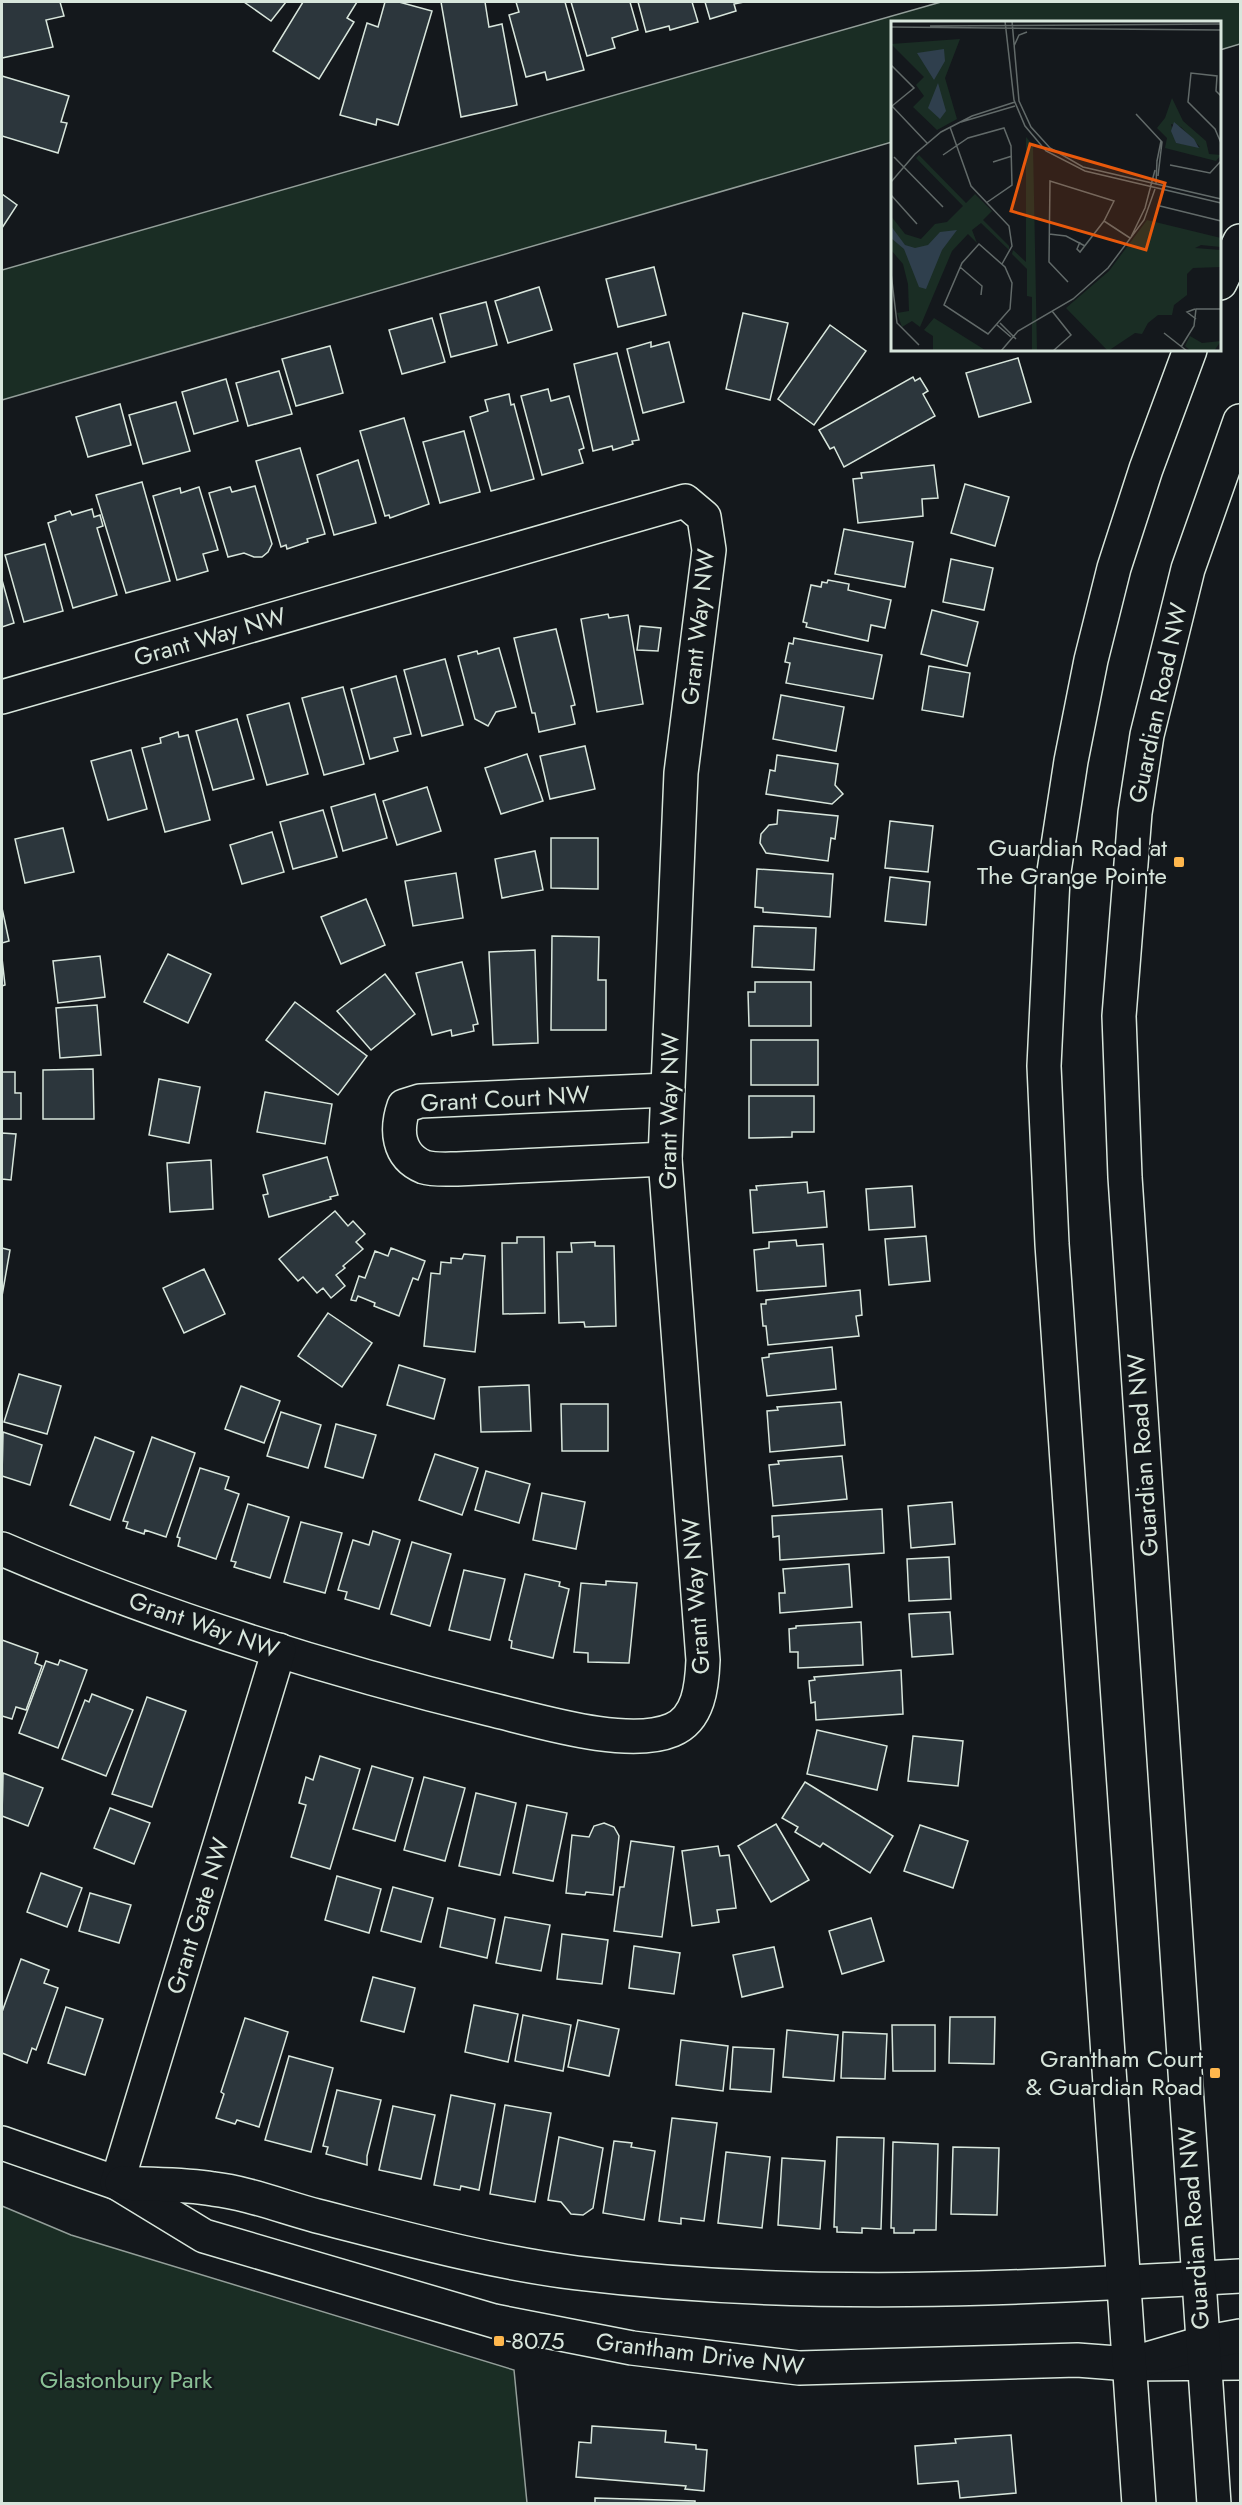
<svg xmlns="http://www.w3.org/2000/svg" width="1242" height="2505" font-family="Jost,sans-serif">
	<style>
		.green { fill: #1a2d24; stroke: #939e99; stroke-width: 1.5 }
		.building { fill: #2c363c; stroke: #d8e6dc; stroke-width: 1.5 }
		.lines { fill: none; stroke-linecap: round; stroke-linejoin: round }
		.minor-casing { stroke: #d8e6dc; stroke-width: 36 }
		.major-casing { stroke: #d8e6dc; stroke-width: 36 }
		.minor { stroke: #14181c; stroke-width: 33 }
		.major { stroke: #14181c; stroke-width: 33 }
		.poi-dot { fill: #ffb74d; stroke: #14181c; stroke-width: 2 }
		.labels { text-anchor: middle; stroke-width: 4.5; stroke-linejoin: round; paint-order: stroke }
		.street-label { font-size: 24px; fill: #d8e6dc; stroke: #14181c }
		.poi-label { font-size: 24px; fill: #d8e6dc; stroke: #14181c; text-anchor: end }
		.park-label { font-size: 24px; fill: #8ac095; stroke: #14181c }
		.inset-road { fill: none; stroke: #626a69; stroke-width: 1.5 }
		.view { fill: #e8590c; fill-opacity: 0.15; stroke: #e8590c; stroke-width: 3 }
		.inset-edge { fill: none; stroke: #d8e6dc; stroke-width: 3 }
	</style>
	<rect width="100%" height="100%" fill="#14181c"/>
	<g class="green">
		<path d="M941 2H1240V44L1220 50V22H892V142L2 400V270Z"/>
		<path d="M2 2206 71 2235 514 2370 527 2503H2Z"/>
	</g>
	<g class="building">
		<path d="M2 2H60L64 16 46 20 53 47 2 58Z"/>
		<path d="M244 2H286L271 21Z"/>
		<path d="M303 2H357L347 18 354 22 319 79 273 51Z"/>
		<path d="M385 2H399L432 11 398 125 377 119 376 125 340 115 367 23 378 27Z"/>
		<path d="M441 2H485L489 27 502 24 517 105 461 117Z"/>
		<path d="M516 2H565L584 70 547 80 545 72 526 77 509 15 519 12Z"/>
		<path d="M571 2H630L638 30 612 38 615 48 587 56Z"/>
		<path d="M638 2H692L698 22 670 30 669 26 646 32Z"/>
		<path d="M705 2H744L734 4 736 11 710 19Z"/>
		<path d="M2 76 69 96 61 122 67 123 58 153 2 136Z"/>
		<path d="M2 194 17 205 2 228Z"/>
		<path d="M654 267 666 315 618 327 606 279Z"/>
		<path d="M539 287 552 330 508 343 495 301Z"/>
		<path d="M486 302 497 345 451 357 440 314Z"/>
		<path d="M743 313 788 323 770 400 726 389Z"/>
		<path d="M432 318 445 362 402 374 389 330Z"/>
		<path d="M830 325 866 351 814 425 778 399Z"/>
		<path d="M651 342V347L669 342 684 402 643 413 627 349Z"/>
		<path d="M330 346 343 393 296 406 282 359Z"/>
		<path d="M617 353 639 440 632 441 633 444 613 450 612 446 593 451 574 364Z"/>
		<path d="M1018 358 1031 402 979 417 966 373Z"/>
		<path d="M279 371 292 414 248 426 236 383Z"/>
		<path d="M913 377 915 381 920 378 928 391 923 394 935 416 844 467 834 447 830 449 819 430Z"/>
		<path d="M226 379 238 421 194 434 182 392Z"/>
		<path d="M548 389 551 401 569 396 584 448 579 450 583 463 542 475 521 396Z"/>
		<path d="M509 394 511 405 514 404 534 479 491 491 470 417 488 411 485 400Z"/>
		<path d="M176 402 190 451 143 464 129 415Z"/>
		<path d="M120 404 131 445 88 457 76 417Z"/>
		<path d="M404 418 429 504 390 518 389 515 385 516 360 431Z"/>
		<path d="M464 431 480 492 440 503 423 442Z"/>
		<path d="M300 448 325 534 307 539 308 542 287 549 286 545 281 547 256 461Z"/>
		<path d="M358 460 376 523 334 535 317 475Z"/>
		<path d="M934 465 938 498 922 499 923 516 858 523 853 479 862 478 861 473Z"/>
		<path d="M142 482 170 581 126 593 96 495Z"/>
		<path d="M965 484 1009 497 995 546 951 533Z"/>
		<path d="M255 486 272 544 268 552 262 557H254L244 553 228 557 209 493 230 487 232 492Z"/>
		<path d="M199 487 218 550 203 554 208 571 177 580 153 496 180 488 181 493Z"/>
		<path d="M92 509 94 517 100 515 103 526 97 528 117 595 73 608 48 523 56 520 55 516 70 511 72 515Z"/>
		<path d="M844 529 913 542 905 587 835 574Z"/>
		<path d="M45 544 63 611 24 622 5 555Z"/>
		<path d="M951 559 993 568 984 610 943 602Z"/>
		<path d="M2 580 14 623 2 627Z"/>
		<path d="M828 580 849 584 848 590 891 600 885 628 871 625 868 641 806 627 807 623 803 622 811 585 821 587 822 582 827 583Z"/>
		<path d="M932 610 978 622 967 666 921 654Z"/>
		<path d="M608 614 609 618 628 615 643 704 597 712 581 619Z"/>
		<path d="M640 626 661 628 658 651 637 650Z"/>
		<path d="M556 629 575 705 571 706 575 724 539 732 535 713H532L514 638Z"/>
		<path d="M794 638 882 655 873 699 786 683 790 663 785 662 789 643 793 644Z"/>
		<path d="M499 648 516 707 496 712 488 726 475 719 458 656 477 651 478 654Z"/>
		<path d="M445 659 463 725 422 736 404 670Z"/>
		<path d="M929 666 970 673 963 717 922 710Z"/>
		<path d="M396 676 411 734 394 738 398 751 370 759 351 689Z"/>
		<path d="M343 687 364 764 324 775 302 698Z"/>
		<path d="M781 695 844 707 836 751 773 739Z"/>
		<path d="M289 703 308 774 267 785 247 715Z"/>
		<path d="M237 719 254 779 213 790 196 731Z"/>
		<path d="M178 732 179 737 188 735 210 820 165 832 142 748 161 743 160 738Z"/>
		<path d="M585 746 595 789 550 799 540 756Z"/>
		<path d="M131 750 147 809 108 820 91 761Z"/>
		<path d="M527 754 543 801 501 814 485 768Z"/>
		<path d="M777 755 838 764 835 785 843 794 832 804 766 794 770 770 775 771Z"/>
		<path d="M427 787 441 831 397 845 383 801Z"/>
		<path d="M375 794 387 838 343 851 331 807Z"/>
		<path d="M323 810 337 857 293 869 280 822Z"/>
		<path d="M778 810 838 816 835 839 831 838 828 861 766 853 760 843 761 834 769 825 777 824Z"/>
		<path d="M890 821 933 826 928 872 885 868Z"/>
		<path d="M63 828 74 872 25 883 15 839Z"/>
		<path d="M272 832 284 872 242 884 230 845Z"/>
		<path d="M551 838H598V889L551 888Z"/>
		<path d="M535 851 543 890 502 898 495 859Z"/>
		<path d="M757 869 833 874 830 917 763 912V908L755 907Z"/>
		<path d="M456 873 463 918 413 926 405 881Z"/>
		<path d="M890 877 930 882 926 925 885 921Z"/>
		<path d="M366 899 385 945 341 964 321 917Z"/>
		<path d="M2 908 9 941 2 943Z"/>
		<path d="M754 926 816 928 814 970 752 967Z"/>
		<path d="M552 936 599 937 598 980H606V1030H551Z"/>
		<path d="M535 950 538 1043 493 1045 489 952Z"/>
		<path d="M168 954 211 974 188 1023 144 1002Z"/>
		<path d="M100 956 105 997 58 1003 53 961Z"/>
		<path d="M2 958 5 985 2 986Z"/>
		<path d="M462 962 478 1024 473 1025 474 1031 452 1036 451 1030 432 1035 416 973Z"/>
		<path d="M385 974 415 1014 371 1050 337 1011Z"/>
		<path d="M755 982H811V1026H749L748 992H755Z"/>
		<path d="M295 1002 367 1056 338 1095 266 1040Z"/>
		<path d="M97 1005 101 1055 60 1058 56 1008Z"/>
		<rect x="751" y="1040" width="67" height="45"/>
		<path d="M93 1069 94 1119H43V1070Z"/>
		<path d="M2 1072H15V1093H21V1119H2Z"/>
		<path d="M159 1079 200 1087 189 1143 149 1135Z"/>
		<path d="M265 1092 332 1104 325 1144 257 1132Z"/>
		<path d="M749 1096H814V1132H792V1137L749 1138Z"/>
		<path d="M2 1133 16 1134 11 1180 2 1179Z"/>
		<path d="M327 1157 338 1195 330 1197 331 1199 269 1217 263 1195 268 1194 263 1175Z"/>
		<path d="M211 1160 213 1209 170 1212 167 1163Z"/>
		<path d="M807 1182 808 1193 824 1191 827 1227 753 1233 750 1190H757L756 1186Z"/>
		<path d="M912 1186 915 1227 869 1230 866 1189Z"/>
		<path d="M335 1211 348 1226 353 1221 365 1234 356 1242 363 1249 343 1266 345 1268 336 1275 345 1286 331 1298 323 1288 317 1293 303 1277 298 1281 279 1259Z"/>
		<path d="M926 1236 930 1281 889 1285 885 1239Z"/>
		<path d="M517 1237H544L545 1313 503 1314 502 1243H517Z"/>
		<path d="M796 1240 797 1246 823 1244 826 1286 757 1291 754 1250 769 1248V1242Z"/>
		<path d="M595 1242V1246H614L616 1326 585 1327 584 1322 559 1323 557 1252H572L571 1243Z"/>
		<path d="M2 1248 10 1250 2 1296Z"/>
		<path d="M391 1248 425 1261 418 1280 413 1278 399 1316 374 1306 375 1303 358 1296 356 1301 351 1300 359 1276 365 1278 375 1251 388 1256Z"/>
		<path d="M464 1254 485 1256 475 1352 424 1346 431 1273 440 1274 441 1262 451 1263V1258L462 1259Z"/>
		<path d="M204 1269 225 1314 184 1333 163 1288Z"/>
		<path d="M860 1290 862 1315 856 1316 859 1336 768 1345 766 1326H763L761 1304H766V1300Z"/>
		<path d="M328 1313 372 1343 342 1387 298 1356Z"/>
		<path d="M832 1347 836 1389 767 1396 762 1358 769 1357V1354Z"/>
		<path d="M399 1365 445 1379 434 1419 387 1405Z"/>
		<path d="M19 1374 61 1386 47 1434 4 1422Z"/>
		<path d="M529 1385 531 1431 481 1432 479 1387Z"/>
		<path d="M241 1386 280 1401 264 1443 225 1429Z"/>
		<path d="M841 1402 845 1445 770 1452 767 1411 778 1410 777 1407Z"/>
		<path d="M561 1404H608V1451H562Z"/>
		<path d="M281 1412 321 1425 308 1468 267 1456Z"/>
		<path d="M336 1424 376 1435 363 1478 325 1467Z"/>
		<path d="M3 1432 42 1445 30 1485 2 1476Z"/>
		<path d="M95 1437 134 1452 110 1520 70 1505Z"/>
		<path d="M152 1437 195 1453 166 1537 145 1530 144 1534 126 1528 128 1522 123 1521Z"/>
		<path d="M435 1454 478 1468 462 1515 419 1500Z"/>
		<path d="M842 1456 847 1499 773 1506 769 1465 779 1464 778 1461Z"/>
		<path d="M200 1468 229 1477 225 1489 239 1494 216 1559 178 1546 180 1538 177 1537Z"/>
		<path d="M486 1471 530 1484 519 1523 475 1510Z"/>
		<path d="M542 1493 585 1502 576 1549 533 1540Z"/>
		<path d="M952 1502 955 1544 911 1548 908 1506Z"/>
		<path d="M248 1504 289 1517 270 1578 234 1567 236 1562 231 1561Z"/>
		<path d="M882 1509 884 1553 780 1560 779 1536 773 1537 772 1516Z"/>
		<path d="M301 1522 342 1533 325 1593 284 1582Z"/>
		<path d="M373 1531 400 1540 379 1609 345 1599 347 1592 338 1590 353 1540 369 1545Z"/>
		<path d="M412 1542 451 1554 430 1626 391 1614Z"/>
		<path d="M949 1557 951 1599 909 1601 907 1559Z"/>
		<path d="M849 1564 852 1607 780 1613 779 1593H785L783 1569Z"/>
		<path d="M464 1570 505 1579 490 1640 449 1630Z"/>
		<path d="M525 1574 560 1582 559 1586 569 1589 553 1658 511 1648 512 1641 509 1640Z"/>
		<path d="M606 1581 637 1583 629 1663 588 1662V1653L574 1652 581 1583 606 1585Z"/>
		<path d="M950 1612 953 1654 912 1657 909 1614Z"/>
		<path d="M861 1622 863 1665 798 1668V1652H790L789 1629 796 1628V1626Z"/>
		<path d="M2 1640 38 1653 35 1663 42 1666 26 1710 16 1707 12 1719 2 1716Z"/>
		<path d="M60 1660 87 1670 58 1748 19 1733 46 1661 58 1665Z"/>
		<path d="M901 1670 903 1714 816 1720 815 1702 811 1703 809 1681 815 1680 814 1677Z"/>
		<path d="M92 1694 133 1710 106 1776 62 1759 85 1700 89 1702Z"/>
		<path d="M147 1697 186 1711 152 1807 112 1794Z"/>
		<path d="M817 1730 887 1746 877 1790 807 1774Z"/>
		<path d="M913 1736 963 1741 958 1786 908 1781Z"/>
		<path d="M320 1756 360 1769 330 1869 291 1857 306 1805 299 1803 306 1777 313 1780Z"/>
		<path d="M372 1766 413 1778 395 1841 353 1829Z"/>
		<path d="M3 1773 43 1788 28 1826 2 1816Z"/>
		<path d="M424 1777 465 1788 445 1861 404 1850Z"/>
		<path d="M805 1782 893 1836 870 1873 823 1843 820 1847 795 1832 798 1827 782 1818Z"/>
		<path d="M476 1793 516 1803 500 1875 459 1866Z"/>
		<path d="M527 1805 567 1813 553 1881 513 1873Z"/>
		<path d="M110 1808 150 1823 134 1864 94 1848Z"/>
		<path d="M604 1823 614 1827 619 1836 613 1895 586 1892 585 1895 566 1893 572 1835 589 1837 594 1826Z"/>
		<path d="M776 1824 809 1880 771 1902 738 1846Z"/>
		<path d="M920 1825 968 1841 953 1888 904 1871Z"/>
		<path d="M631 1841 674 1847 662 1937 614 1931 620 1887H624Z"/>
		<path d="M718 1846 720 1856 729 1855 736 1908 717 1910 719 1922 692 1926 682 1851Z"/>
		<path d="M41 1873 82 1888 67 1927 27 1912Z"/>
		<path d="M337 1876 381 1889 369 1933 325 1920Z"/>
		<path d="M393 1887 433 1898 421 1942 381 1931Z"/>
		<path d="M90 1893 131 1905 119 1943 79 1931Z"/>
		<path d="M448 1908 495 1919 487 1958 440 1947Z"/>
		<path d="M505 1917 550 1925 541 1971 496 1963Z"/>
		<path d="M871 1918 884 1961 842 1974 829 1931Z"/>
		<path d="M562 1934 608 1940 602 1984 557 1979Z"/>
		<path d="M634 1946 680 1953 674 1994 629 1988Z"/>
		<path d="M774 1947 783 1987 742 1997 733 1955Z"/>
		<path d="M21 1959 49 1970 44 1983 58 1988 36 2050 32 2048 27 2063 2 2053V2012Z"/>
		<path d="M373 1977 415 1988 404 2032 361 2021Z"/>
		<path d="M474 2005 518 2014 508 2062 465 2052Z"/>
		<path d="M66 2007 103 2019 85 2075 48 2063Z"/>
		<path d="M523 2015 571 2025 563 2071 515 2061Z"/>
		<path d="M950 2017H995L994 2064 949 2063Z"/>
		<path d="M245 2018 288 2032 259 2127 237 2120 235 2124 216 2118 224 2094 221 2092Z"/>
		<path d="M578 2020 619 2029 609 2076 568 2067Z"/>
		<path d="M892 2025H935V2071H893Z"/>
		<path d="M787 2030 838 2035 834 2081 783 2077Z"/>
		<path d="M843 2032 887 2034 885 2079 841 2078Z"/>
		<path d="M681 2040 728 2046 723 2091 676 2085Z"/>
		<path d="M733 2047 774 2049 771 2092 730 2089Z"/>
		<path d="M289 2056 333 2068 311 2152 265 2140Z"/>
		<path d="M337 2090 381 2100 367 2156V2165L326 2154 328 2147 323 2146Z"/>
		<path d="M451 2095 495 2104 479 2190 461 2186 460 2190 434 2185Z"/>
		<path d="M505 2105 551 2113 535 2202 490 2194Z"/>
		<path d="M393 2106 435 2115 421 2179 379 2170Z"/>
		<path d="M672 2118 717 2123 704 2221 681 2218V2224L659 2221Z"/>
		<path d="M559 2137 603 2148 593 2208 583 2215 571 2214 561 2202 548 2200Z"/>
		<path d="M837 2137 884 2138 881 2229 862 2228V2233L837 2232V2227H834Z"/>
		<path d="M614 2141 632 2143 631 2147 655 2151 644 2220 603 2213Z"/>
		<path d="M893 2142 938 2144 936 2230H914V2233H894V2228H891Z"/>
		<path d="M953 2147 999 2148 997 2215 951 2214Z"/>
		<path d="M726 2152 770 2157 762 2228 718 2223Z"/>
		<path d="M782 2158 825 2161 820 2229 778 2225Z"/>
		<path d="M592 2426 666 2431 665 2442 696 2445V2449L707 2450 704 2491 685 2489 686 2486 576 2477 579 2442 591 2443Z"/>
		<path d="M1011 2435 1016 2493 960 2498 958 2481 918 2484 915 2446 956 2443 955 2439Z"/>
		<path d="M595 2498 695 2501V2504H595Z"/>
	</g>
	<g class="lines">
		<g class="minor-casing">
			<g id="minor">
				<path d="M2 697 685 501 704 517 709 550 681 773 665 1159 703 1660C702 1686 699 1719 672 1730 627 1749 536 1720 489 1709 323 1668 159 1617 2 1549"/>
				<path d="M665 1159 457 1169C447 1169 433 1170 424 1167 397 1156 396 1129 404 1106L420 1101 667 1090"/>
				<path d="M2 2143 117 2183 204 2236 494 2321 632 2348 799 2368 1077 2360 1130 2364 1240 2363"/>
				<path d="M117 2183 279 1650"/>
				<path d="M122 2183C152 2185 183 2184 213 2189 248 2193 283 2207 317 2216 403 2238 489 2262 577 2273 798 2300 1019 2289 1240 2276"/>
			</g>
		</g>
		<g class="major-casing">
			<g id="major">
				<path d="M1220 283 1240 241"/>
				<path d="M1130 2364 1202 2343 1240 2336"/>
				<path d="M1139 2504 1052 1244 1044 1066 1053 878 1071 761 1091 660 1114 568 1146 469 1190 350"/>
				<path d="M1214 2504 1125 1177 1119 1016 1135 813 1147 735 1188 569 1240 421"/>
			</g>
		</g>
		<use href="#minor" class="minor"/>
		<use href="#major" class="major"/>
	</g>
	<g class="poi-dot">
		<rect x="1173" y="856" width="12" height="12" rx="3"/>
		<rect x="1209" y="2067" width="12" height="12" rx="3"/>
		<rect x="493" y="2335" width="12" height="12" rx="3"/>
	</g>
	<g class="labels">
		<g class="street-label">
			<text transform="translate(698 627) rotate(-84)" y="8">Grant Way NW</text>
			<text transform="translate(210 637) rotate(-16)" y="8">Grant Way NW</text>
			<text transform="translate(1158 703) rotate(-78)" y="8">Guardian Road NW</text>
			<text transform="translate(505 1099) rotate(-3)" y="8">Grant Court NW</text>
			<text transform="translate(669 1111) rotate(-89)" y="8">Grant Way NW</text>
			<text transform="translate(1143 1455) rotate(-94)" y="8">Guardian Road NW</text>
			<text transform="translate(696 1596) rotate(-94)" y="8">Grant Way NW</text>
			<text transform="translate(204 1625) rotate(19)" y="8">Grant Way NW</text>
			<text transform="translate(198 1916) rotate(-73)" y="8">Grant Gate NW</text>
			<text transform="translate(1194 2228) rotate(-94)" y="8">Guardian Road NW</text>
			<text transform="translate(700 2354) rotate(7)" y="8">Grantham Drive NW</text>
		</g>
		<g class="poi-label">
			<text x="1167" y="856">Guardian Road at<tspan x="1167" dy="28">The Grange Pointe</tspan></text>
			<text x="1203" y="2067">Grantham Court<tspan x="1203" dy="28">&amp; Guardian Road</tspan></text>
			<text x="511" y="2349" text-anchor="start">8075</text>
		</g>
		<g class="park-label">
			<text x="126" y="2388">Glastonbury Park</text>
		</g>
	</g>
	<g transform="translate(891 21)">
		<rect width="330" height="330" fill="#14181c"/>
		<path d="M69 18 54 57 66 98 46 109 22 86 33 75 25 64 33 56 0 23ZM281 77 292 100 315 120 318 133 330 134 325 140 274 127 276 117 266 107 274 97ZM280 103 290 106 309 126 285 122ZM135 116 142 124 146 330H141V276L136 275V248L121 233 122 229 135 241ZM28 134 75 182 84 173 101 190 92 199 118 225V229L90 202 81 209 86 222 77 213 61 230 29 306 21 300 11 306 6 292 18 290 17 263 12 243 0 229V195L14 213 30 218 44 203 56 201 72 185 25 137ZM256 199 330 217V226L310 224 304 227 330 229V246L302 247 296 253V274L283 284 281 294H267L257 302 251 313 244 312 217 330 175 287 218 250ZM43 297 94 329V330H42V315L33 309ZM299 315 311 322 330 320 323 330H300L294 325Z" fill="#1a2d24" fill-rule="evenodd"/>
		<path d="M53 28 54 40 43 59 26 32ZM47 62 55 90 49 98 37 87ZM283 101 303 118 308 127 285 122 280 110ZM0 205 14 224 24 227 37 224 49 211 66 209 51 229 35 268 28 266 13 228 0 217Z" fill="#2f3f4d"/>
		<path class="inset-road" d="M114 0 123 79 134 105 155 130 194 150 330 182M121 0 128 80 140 106 159 127 192 146 330 178M39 5 330 3M0 6 330 9M123 25 128 14 136 11M0 44 23 67 1 85M330 75 325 70 326 55 300 52 297 81 324 108 330 122M0 84 36 122M245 93 271 121 267 155M70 101 124 85M59 106 80 165 118 205 121 225 111 243M52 134 77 117 113 107 120 125 121 164 95 182M3 136 52 186M266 140 270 120M102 141 121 135M279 144 319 152 330 140M0 161 24 133 50 111 81 95 124 81M265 163 266 139M0 174 26 203M269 185 330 200M213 200 239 217M158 213 175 215 194 225M240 216 254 187 264 149M88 223 114 246 121 262 119 288 97 313 53 284 71 242ZM69 246 91 265 90 274M0 252 6 302 28 324M177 261 158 241 159 160 223 180 213 200 189 231 186 228 189 221M304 288 296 291 305 298M161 290 180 314 162 330M109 302 125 318M106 304 120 316M273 312 296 330M290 326 303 305 305 288H330M110 330 127 310 182 278 217 247 253 199 264 168"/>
		<path class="view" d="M139 123 274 162 255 229 120 190Z"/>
		<rect width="330" height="330" class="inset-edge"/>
	</g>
	<rect width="1242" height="2505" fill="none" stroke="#d8e6dc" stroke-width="6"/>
</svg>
